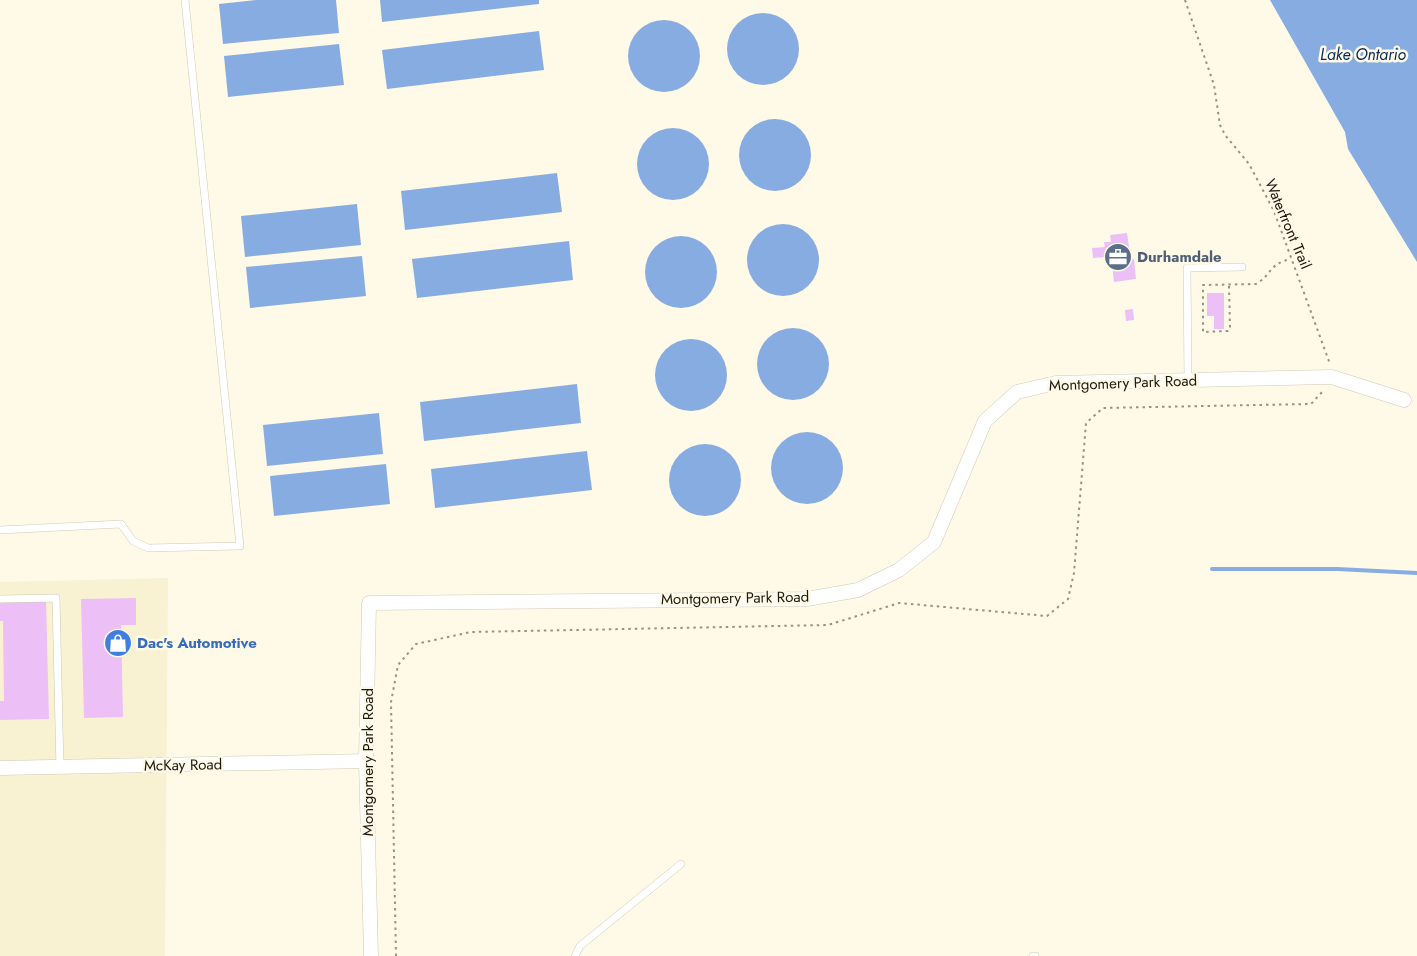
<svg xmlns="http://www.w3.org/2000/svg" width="1417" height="956" font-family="Jost,sans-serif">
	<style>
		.built { fill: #f8f1d2 }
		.water { fill: #87ace1 }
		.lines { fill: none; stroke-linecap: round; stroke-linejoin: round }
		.stream { stroke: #87ace1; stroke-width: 4 }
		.building { fill: #ecc0f7 }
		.service-casing { stroke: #cfcab3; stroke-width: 8 }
		.minor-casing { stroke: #cfcab3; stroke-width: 15 }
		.path { stroke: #969384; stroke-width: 2; stroke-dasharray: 2.5 4; stroke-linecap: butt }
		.service { stroke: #fff; stroke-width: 7 }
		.minor { stroke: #fff; stroke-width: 14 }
		.labels { text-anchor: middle; stroke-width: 5; stroke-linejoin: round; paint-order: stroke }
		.street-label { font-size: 15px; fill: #1a180f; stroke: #fefae7 }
		.service-label { font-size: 15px; font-weight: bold; fill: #4e5e75; stroke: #fefae7; text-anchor: start }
		.shop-label { font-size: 15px; font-weight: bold; fill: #366cbe; stroke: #fefae7; text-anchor: start }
		.water-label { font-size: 16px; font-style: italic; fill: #072b5a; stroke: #fefae7 }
	</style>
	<rect width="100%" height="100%" fill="#fefae7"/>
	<path class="built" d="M168 578 165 956H0V582Z"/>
	<g class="water">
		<path d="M256 0H336L339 33 223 44 219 4Z"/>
		<path d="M380 0H539V4L382 22Z"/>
		<path d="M1270 0H1417V262L1348 149 1345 132Z"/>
		<circle cx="763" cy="49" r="36"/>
		<circle cx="664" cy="56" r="36"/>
		<path d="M539 31 544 70 387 89 382 50Z"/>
		<path d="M339 44 344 85 228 97 224 56Z"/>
		<circle cx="775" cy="155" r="36"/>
		<circle cx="673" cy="164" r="36"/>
		<path d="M557 173 562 212 405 230 401 191Z"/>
		<path d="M357 204 361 245 245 257 241 216Z"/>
		<circle cx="783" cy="260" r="36"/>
		<circle cx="681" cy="272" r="36"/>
		<path d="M569 241 573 280 417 298 412 259Z"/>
		<path d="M362 256 366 296 250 308 246 267Z"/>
		<circle cx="793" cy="364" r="36"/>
		<circle cx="691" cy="375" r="36"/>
		<path d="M577 384 581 423 424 441 420 402Z"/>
		<path d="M379 413 383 454 267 466 263 425Z"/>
		<circle cx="807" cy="468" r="36"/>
		<circle cx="705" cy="480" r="36"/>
		<path d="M587 451 592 490 435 508 431 469Z"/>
		<path d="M386 464 390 504 274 516 270 476Z"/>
	</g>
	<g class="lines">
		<path class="stream" d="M1212 569H1337L1417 573"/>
	</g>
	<g class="building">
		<path d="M1127 233 1131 260 1134 259 1136 279 1114 282 1112 263H1107L1106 257 1093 258 1092 248 1105 247 1104 242H1111L1110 235Z"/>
		<path d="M1207 293H1224V329H1214V316H1207Z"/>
		<path d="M1133 309 1134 320 1126 321 1125 310Z"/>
		<path d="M136 598V625H121L123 717 84 718 81 599Z"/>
		<path d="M46 599 49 719 0 720V701H4L3 621H0V600Z"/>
	</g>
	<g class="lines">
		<g class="service-casing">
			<g id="service">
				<path d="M1188 380 1187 268 1242 267"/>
				<path d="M0 530 121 524 133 541 148 548 240 546 185 0"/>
				<path d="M0 599 56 598 60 768"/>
				<path d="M575 956 580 946 681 864"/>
				<path d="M1033 956H1035"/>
			</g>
		</g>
		<g class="minor-casing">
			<g id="minor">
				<path d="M0 768 366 761"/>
				<path d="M371 956 366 761 369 603 807 599 858 590 899 570 934 542 985 421 1017 392 1056 383 1332 377 1404 400"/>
			</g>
		</g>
		<g class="path">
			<path d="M1185 0 1214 85 1220 125 1225 135 1249 164 1274 211 1330 364"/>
			<path d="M1229 286 1230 328 1228 331 1203 332V285L1256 284C1273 274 1268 264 1291 259"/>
			<path d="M396 956 391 702 398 665 416 644 471 632 828 625 899 603 1047 616 1068 599 1074 573 1086 423 1103 408 1311 404 1323 391"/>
		</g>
		<use href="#service" class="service"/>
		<use href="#minor" class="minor"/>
	</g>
	<defs>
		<g id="office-disc" transform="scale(1.4375)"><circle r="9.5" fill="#5c6f8a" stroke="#fefae7"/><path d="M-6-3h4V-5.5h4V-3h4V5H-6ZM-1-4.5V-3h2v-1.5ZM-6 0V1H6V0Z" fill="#fff"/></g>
		<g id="shop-disc" transform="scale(1.4375)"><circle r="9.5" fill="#3f7fe0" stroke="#fefae7"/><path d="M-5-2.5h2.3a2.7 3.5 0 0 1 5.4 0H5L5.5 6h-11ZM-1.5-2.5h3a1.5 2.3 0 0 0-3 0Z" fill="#fff"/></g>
	</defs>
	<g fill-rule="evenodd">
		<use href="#office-disc" x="1118" y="257"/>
		<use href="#shop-disc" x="118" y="643"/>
	</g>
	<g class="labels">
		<g class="street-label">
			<text transform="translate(1288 224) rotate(67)" y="5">Waterfront Trail</text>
			<text transform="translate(1123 383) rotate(-2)" y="5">Montgomery Park Road</text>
			<text transform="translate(735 598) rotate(-1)" y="5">Montgomery Park Road</text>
			<text transform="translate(368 762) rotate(-90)" y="5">Montgomery Park Road</text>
			<text transform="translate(183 765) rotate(-1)" y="5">McKay Road</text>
		</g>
		<g class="service-label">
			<text x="1137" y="262">Durhamdale</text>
		</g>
		<g class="shop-label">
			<text x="137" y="648">Dac's Automotive</text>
		</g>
		<g class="water-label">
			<text x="1363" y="60">Lake Ontario</text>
		</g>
	</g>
</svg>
